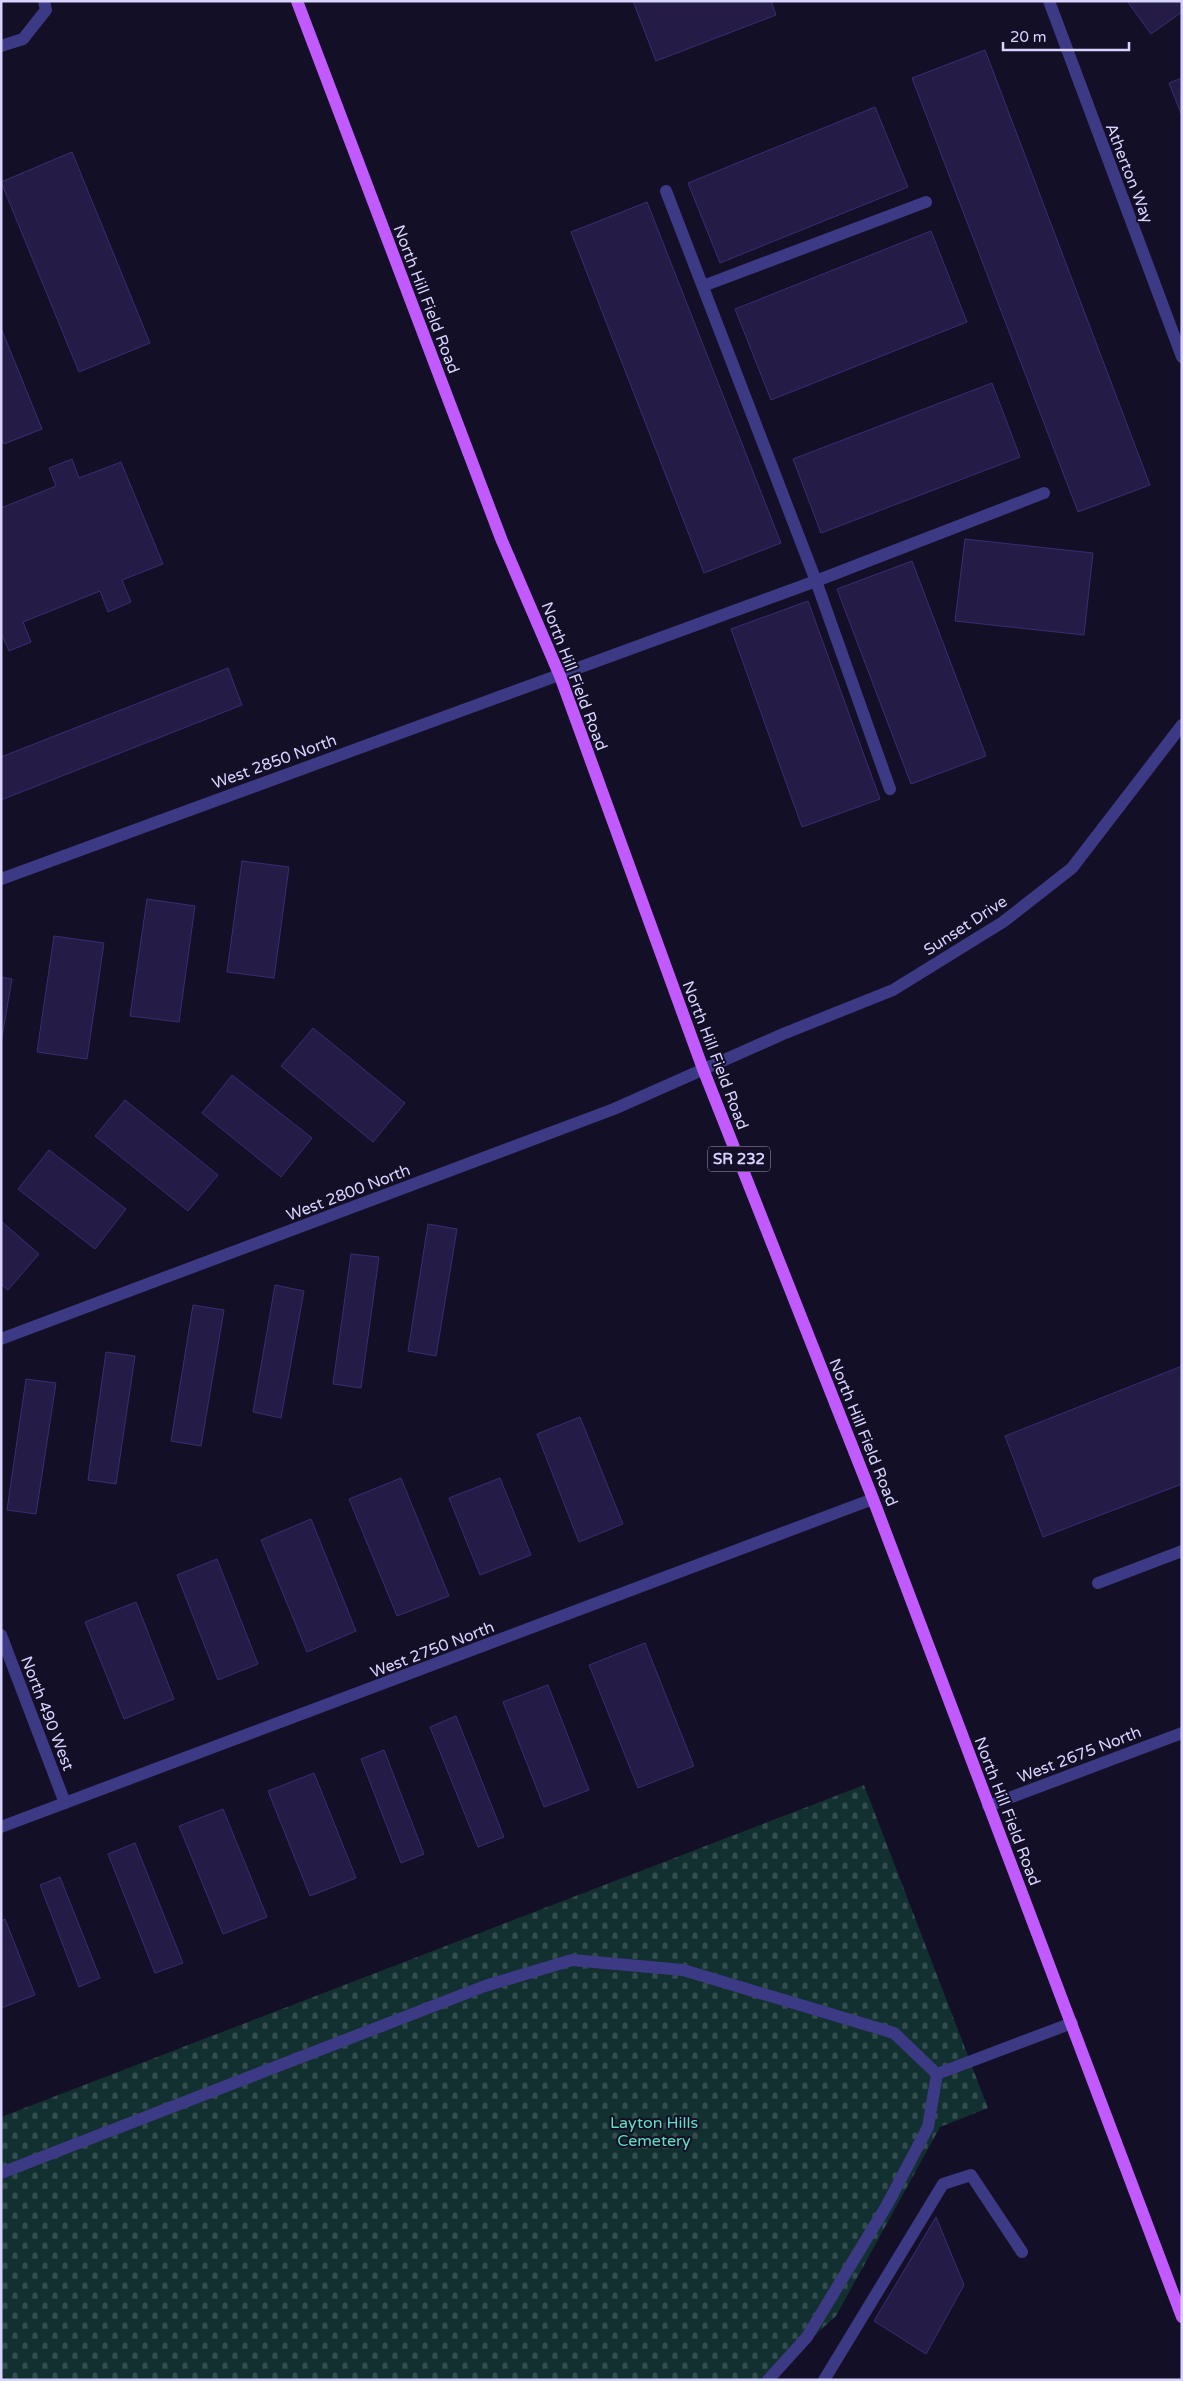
<svg xmlns="http://www.w3.org/2000/svg" width="1183" height="2381" font-family="'Varela Round',sans-serif">
	<style>
		.cemetery { fill: url(#cemetery-stones) }
		.building { fill: #241b47; stroke: #3b2d73 }
		.lines { fill: none; stroke-linecap: round; stroke-linejoin: round }
		.minor { stroke: #3d3a85; stroke-width: 12 }
		.major { stroke: #c25bff; stroke-width: 12 }
		.labels { text-anchor: middle; stroke-width: 4; stroke-linejoin: round; paint-order: stroke }
		.shield { fill: #130f26; stroke: #9e99be; stroke-width: 1 }
		.shield-label { font-size: 15px; font-weight: bold; fill: #d9d4ff }
		.street-label { font-size: 16px; fill: #d9d4ff; stroke: #130f26 }
		.park-label { font-size: 16px; fill: #5fe0c0; stroke: #130f26 }
	</style>
	<defs>
		<pattern id="cemetery-stones" width="16" height="16" patternUnits="userSpaceOnUse" patternTransform="scale(1.25)"><rect width="16" height="16" fill="#12302f"/><path d="M2 7V4a2 2 0 0 1 4 0v3zM10 15v-3a2 2 0 0 1 4 0v3z" fill="#344d4e"/></pattern>
	</defs>
	<rect width="100%" height="100%" fill="#130f26"/>
	<path class="cemetery" d="M864 1785 988 2108 940 2127 836 2316 765 2380H1V2117Z"/>
	<g class="building">
		<path d="M633 1H771L776 15 656 61Z"/>
		<path d="M1127 1H1182V12L1151 34Z"/>
		<path d="M985 50 1150 485 1078 512 912 78Z"/>
		<path d="M1182 78V116L1169 83Z"/>
		<path d="M875 107 908 187 720 263 688 183Z"/>
		<path d="M72 152 150 343 79 372 1 182Z"/>
		<path d="M647 202 781 543 704 573 571 232Z"/>
		<path d="M931 231 967 322 771 400 735 309Z"/>
		<path d="M1 328 42 429 4 444 1 437Z"/>
		<path d="M992 383 1020 457 821 533 793 459Z"/>
		<path d="M72 459 79 478 121 462 163 564 122 580 131 602 108 612 100 591 23 622 31 642 9 651 1 633V508L56 486 49 468Z"/>
		<path d="M965 539 1093 553 1084 635 955 621Z"/>
		<path d="M912 561 986 756 911 784 837 589Z"/>
		<path d="M808 601 880 799 802 827 731 629Z"/>
		<path d="M228 668 242 705 1 800V757Z"/>
		<path d="M242 861 289 867 274 978 227 972Z"/>
		<path d="M147 899 195 906 179 1022 130 1016Z"/>
		<path d="M54 936 104 943 87 1059 37 1052Z"/>
		<path d="M1 977 12 979 1 1043Z"/>
		<path d="M313 1028 405 1103 373 1142 281 1066Z"/>
		<path d="M232 1075 312 1138 281 1177 202 1113Z"/>
		<path d="M125 1100 218 1175 188 1211 95 1136Z"/>
		<path d="M49 1150 126 1209 95 1249 18 1189Z"/>
		<path d="M1 1221 39 1254 8 1290 1 1284Z"/>
		<path d="M428 1224 457 1229 436 1356 408 1351Z"/>
		<path d="M351 1254 379 1257 361 1388 333 1384Z"/>
		<path d="M275 1285 304 1291 281 1418 253 1412Z"/>
		<path d="M193 1305 224 1310 201 1446 171 1441Z"/>
		<path d="M106 1352 135 1356 116 1484 88 1480Z"/>
		<path d="M1182 1366V1484L1043 1537 1005 1436Z"/>
		<path d="M26 1379 56 1383 36 1514 7 1510Z"/>
		<path d="M580 1417 623 1524 579 1542 537 1434Z"/>
		<path d="M401 1478 449 1596 397 1616 349 1499Z"/>
		<path d="M500 1478 531 1555 480 1575 449 1498Z"/>
		<path d="M311 1519 356 1631 307 1652 261 1540Z"/>
		<path d="M217 1559 258 1664 218 1680 177 1575Z"/>
		<path d="M136 1602 174 1699 124 1719 85 1622Z"/>
		<path d="M645 1643 694 1766 638 1788 589 1665Z"/>
		<path d="M548 1685 589 1790 544 1807 503 1702Z"/>
		<path d="M456 1716 504 1837 478 1847 430 1727Z"/>
		<path d="M384 1750 424 1854 401 1863 361 1759Z"/>
		<path d="M314 1773 356 1878 310 1896 268 1791Z"/>
		<path d="M223 1809 267 1917 223 1934 179 1826Z"/>
		<path d="M135 1843 183 1963 155 1973 108 1854Z"/>
		<path d="M60 1877 100 1978 79 1987 40 1885Z"/>
		<path d="M5 1919 35 1995 1 2008V1921Z"/>
		<path d="M936 2217 964 2285 926 2354 874 2321Z"/>
	</g>
	<g class="lines">
		<g class="minor">
			<path d="M1049 1 1182 357"/>
			<path d="M1 46 23 39 46 10 44 1"/>
			<path d="M666 191 816 581 890 789"/>
			<path d="M703 286 926 202"/>
			<path d="M1 879 816 581 1044 493"/>
			<path d="M1 1339 614 1109 783 1034 893 990 1003 922 1072 868 1182 725"/>
			<path d="M1098 1583 1182 1551"/>
			<path d="M1 1635 65 1803"/>
			<path d="M988 1806 1182 1733"/>
			<path d="M1 1827 873 1499"/>
			<path d="M937 2074 1072 2023"/>
			<path d="M1 2173 485 1986 572 1960 683 1970 894 2033 937 2074 928 2127 887 2205 807 2337 768 2380"/>
			<path d="M824 2380 943 2184 971 2175 1022 2252"/>
		</g>
		<path class="major" d="M297 1 502 541 560 676 703 1069 873 1499 1182 2317"/>
	</g>
	<g class="labels">
		<rect class="shield" x="708" y="1146.5" width="62" height="25" rx="4"/>
		<g class="shield-label">
			<text x="739" y="1164">SR 232</text>
		</g>
		<g class="street-label">
			<text transform="translate(1130 173) rotate(69)" y="6">Atherton Way</text>
			<text transform="translate(427 299) rotate(69)" y="6">North Hill Field Road</text>
			<text transform="translate(575 676) rotate(69)" y="6">North Hill Field Road</text>
			<text transform="translate(274 761) rotate(-20)" y="6">West 2850 North</text>
			<text transform="translate(965 925) rotate(-33)" y="6">Sunset Drive</text>
			<text transform="translate(716 1055) rotate(69)" y="6">North Hill Field Road</text>
			<text transform="translate(348 1192) rotate(-21)" y="6">West 2800 North</text>
			<text transform="translate(864 1432) rotate(68)" y="6">North Hill Field Road</text>
			<text transform="translate(432 1649) rotate(-21)" y="6">West 2750 North</text>
			<text transform="translate(48 1713) rotate(69)" y="6">North 490 West</text>
			<text transform="translate(1079 1754) rotate(-21)" y="6">West 2675 North</text>
			<text transform="translate(1008 1811) rotate(69)" y="6">North Hill Field Road</text>
		</g>
		<g class="park-label">
			<text x="654" y="2128">Layton Hills<tspan x="654" dy="18">Cemetery</tspan></text>
		</g>
	</g>
	<rect width="1183" height="2381" fill="none" stroke="#d9d4ff" stroke-width="5"/>
	<path d="M1003 42v8h126v-8" fill="none" stroke="#d9d4ff" stroke-width="2.5"/>
	<text x="1010" y="42" font-size="15" fill="#d9d4ff" stroke="#130f26" stroke-width="4" paint-order="stroke">20 m</text>
</svg>
